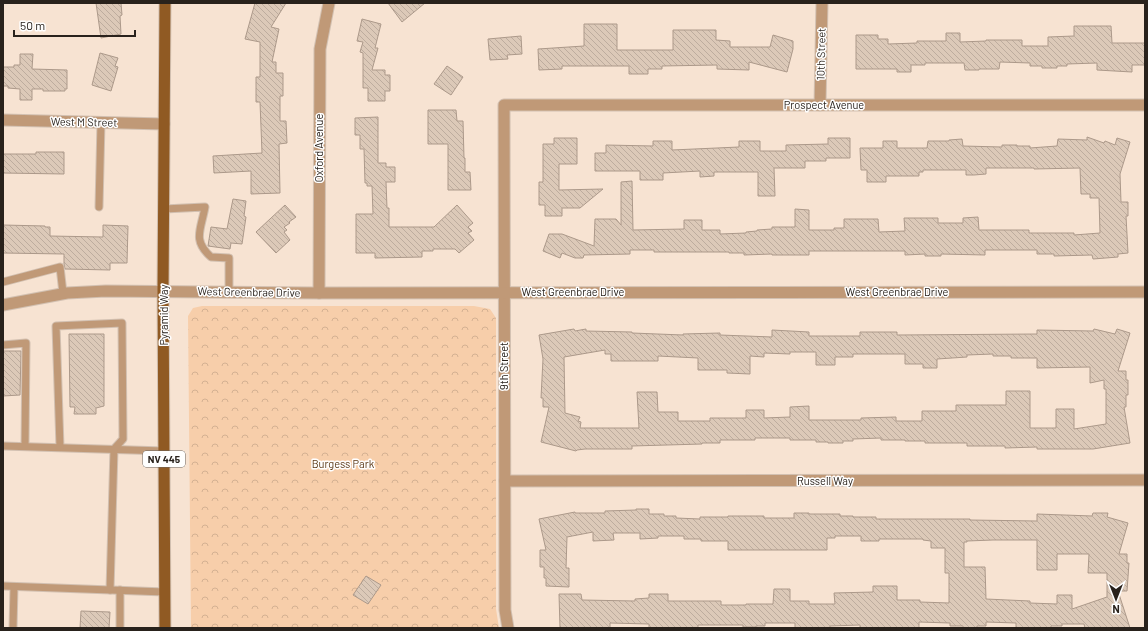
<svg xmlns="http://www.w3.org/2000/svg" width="1148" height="631" font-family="Barlow,sans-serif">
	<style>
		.park { fill: url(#park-crowns) }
		.building { fill: url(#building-back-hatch); stroke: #ac998a; fill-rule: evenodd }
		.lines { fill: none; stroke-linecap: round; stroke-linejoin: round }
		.service-casing { stroke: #d2c0b1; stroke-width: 9 }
		.minor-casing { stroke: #d2c0b1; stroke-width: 13 }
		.tertiary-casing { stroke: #d2c0b1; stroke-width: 13 }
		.primary-casing { stroke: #d2c0b1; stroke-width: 13 }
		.service { stroke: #c09977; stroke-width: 7 }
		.minor { stroke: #c09977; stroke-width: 11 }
		.tertiary { stroke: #c09977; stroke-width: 11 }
		.primary { stroke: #905a23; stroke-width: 11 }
		.labels { text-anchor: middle; stroke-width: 3; stroke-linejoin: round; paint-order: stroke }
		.shield { fill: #fff; stroke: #696460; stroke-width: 1 }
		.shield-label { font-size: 10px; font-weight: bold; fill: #29221c }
		.street-label { font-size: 11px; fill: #29221c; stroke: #fff }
		.park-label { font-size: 11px; fill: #5c3916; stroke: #fff }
	</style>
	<defs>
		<pattern id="park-crowns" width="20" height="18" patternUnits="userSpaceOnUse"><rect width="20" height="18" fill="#f7ceaa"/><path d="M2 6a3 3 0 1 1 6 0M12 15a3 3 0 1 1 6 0" fill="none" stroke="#d4b192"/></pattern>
		<pattern id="building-back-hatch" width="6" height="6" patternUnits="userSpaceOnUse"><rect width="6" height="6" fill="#dcc9b8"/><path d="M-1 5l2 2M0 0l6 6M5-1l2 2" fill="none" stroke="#bdac9e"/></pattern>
	</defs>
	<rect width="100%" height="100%" fill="#f7e3d2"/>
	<path class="park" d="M202 306H474L490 309 496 318V609L499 628H191L188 316 193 308Z"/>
	<g class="building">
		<path d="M96 3H121L122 15 120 16 121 34 101 38Z"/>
		<path d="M255 3H286L271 27 279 29 272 62H276V73H283V96H280V121H286L287 143 279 144 280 193 251 194V171L214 173 213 156 262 153 260 102H256V77H260V42L245 39Z"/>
		<path d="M388 3H425L402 22Z"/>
		<path d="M362 19 381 24 375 48H378L372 70H385V75H390V91H385V101H368V88H363V53L360 52 363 42 357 41Z"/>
		<path d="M584 24H617V50H673V30H716V40L730 41V47H770L773 35 793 41V49L787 72 749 62V70L717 69V65L662 66V69H648V74H629V66H562V69L539 70 538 49 584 46Z"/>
		<path d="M1074 26H1111L1112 43H1145V65H1132V72L1097 70V63L1067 64V66H1057V68H1042V66H1030V63L1000 62 999 69H979V70H965L964 63H925V65H911V72H897V69H856V35H878V39H888V44L917 43V41H946V33H960V42L986 41V40H1022V46H1048V37L1074 36Z"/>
		<path d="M521 36 522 54 507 55 508 59 490 60 488 39Z"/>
		<path d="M100 53 118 58 115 66 118 67 111 91 92 85Z"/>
		<path d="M20 54H33L32 69 67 70V89H65V91H43V89H32V100H20V89L8 88V86H3V67H14V65H20Z"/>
		<path d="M447 66 463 77 451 95 434 84Z"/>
		<path d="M428 110H456L457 121H463L464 158H465V172H470L471 190H448V144H428Z"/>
		<path d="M378 117V163H386V167H395V182H386L387 208H389V227H434L457 205 473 223 468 227 472 231 468 233 474 240 459 253 455 249H433V251H422V257L375 258V253H356V214H373L372 186H367V183H365L364 149H360V135H355V118Z"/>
		<path d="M1087 137 1104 143 1105 141 1115 145 1117 138 1130 142 1120 174 1121 202H1128V216H1126L1128 253 1118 254V257L1093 259 1092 255 1054 256V254H1037V250H985V255L941 254V256H925V254L905 255V251H809V255H772V254L744 255V253H729V252H654V250H630V254L584 255 583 258H575L562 253 560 258 543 251 549 234H562L594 246 595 219H616L621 225V182L632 181 633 230 684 229V220H702V230H720V234L746 233V232L757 231V230L772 229V227H795V209L809 210V230H834V228H844V219H878L879 232 905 231 904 218H938V223H963V218L978 217 979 230H1029V233H1074V235L1100 233 1099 198H1090V194H1081L1080 168 1034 169V168H986V174L974 175H966V170H923V172H919V176H886V182H867V170H861L860 148H883V141H897V148H927L928 141H949V140L962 139 963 146 1002 147V145H1017V146H1030V148L1057 146 1058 139 1087 140Z"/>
		<path d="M554 138H577V164H559V190L603 189 580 208H562V216H545V205H539V182H543V144H554Z"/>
		<path d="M828 138H850V158H826V161H805V168H774L775 196H758V172H714V176L700 177V171L663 173V180H640V171H595V153H606V145L653 146V141H672V150L739 147V141H760V151H786V145L828 144Z"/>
		<path d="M36 152H64V174L3 173V154H36Z"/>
		<path d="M233 199 246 201 244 216 246 217 242 244 231 243 230 249 208 246 211 227 227 229Z"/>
		<path d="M285 205 296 217 289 222 290 223 284 227 287 230 284 232 290 240 276 253 256 232Z"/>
		<path d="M3 225 45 226V227H50V236L103 237V225L128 226 127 263H110V270L65 269 64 264V254L3 253Z"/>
		<path d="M574 329 575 331 586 329V331L632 332V333L683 335V334L720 333V335L772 337V330L809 332V336H860V332H897V335L1037 334V330L1093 331 1094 329 1115 334 1117 329 1130 333 1118 371H1126V380H1128V395H1126V407H1124L1130 443 1093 449H1037V447L1005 448V446H967V443H925V441H905V440H881V438L853 439V441H843V443H828V442H816V440H790V438H755V440H720V443H702V444L632 446V449H585L577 450 576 451 541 442 549 407H543V398H541L543 359 539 335ZM605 350V354H611V361H658V356L698 358V370H727V373L750 374V356L764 357V353L790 354V352H816V365H835V357H853V354H905V364H923V368H937V359L967 357V355L993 354V356H1011V358H1037V368L1090 367V383L1104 380V389H1106V424L1074 429V409H1056V428H1030V391H1006V405H956V411H922V421H896V417L861 418V420H809V406L790 407V417L764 418V410H746V418H710V421H678V412H658L657 392H637L639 428H580L581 422 578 421 580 417 565 413 564 357Z"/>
		<path d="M69 334H104V406L96 408V414H74L75 407H70Z"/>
		<path d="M3 351H21L20 395 3 396Z"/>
		<path d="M636 509H649V514H664V516H676V518L700 519V517H728V516H764V518H794V513H809V514H840V516H853V517H876V519H970V520L1037 521V514L1092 516 1093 513H1108L1107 517 1128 523 1119 554H1127V563H1129L1127 591H1118L1130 628H1085L1084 624H1062V626H1051V628H1016V623L986 622V626H977V628H963V626H950V623L919 622V628H860V625L830 626V628H795V623H765V626H756V627H743V625H698V628H649V624L610 623V628H560L559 594H581L582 600 635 601V599L649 598V594H668V601H721V605H746V604H773L774 589H790V601H809V604H835L834 593 873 592V586H897V600H920V602L949 603V573H945V548H931V541L923 540V539H879V541H861V536H835V538H827V550H728V541H701V539H684V536H658V538L640 539V533H613L614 540 593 541V532L567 537 566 568H569V587L546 586V578H544V567H540V550H546L539 519 575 512V513H605V511L636 510ZM993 540H1037V570H1057V554H1089L1088 573H1107V597L1072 609V595H1057V604L1030 603V601L986 599 985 567H964V542H967V541Z"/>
		<path d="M366 576 381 585 368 604 353 595Z"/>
		<path d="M81 611 110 612 109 628H80Z"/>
	</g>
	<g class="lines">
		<g class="service-casing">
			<g id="service">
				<path d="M99 207 101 122"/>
				<path d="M164 209 205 207C201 230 192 240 211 257L229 258V292"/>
				<path d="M3 282 60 267 63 293"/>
				<path d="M3 345 26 343 25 446"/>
				<path d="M3 446 164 451"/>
				<path d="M60 447 56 326 122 323 123 439 114 449 110 590"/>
				<path d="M3 586 165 592"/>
				<path d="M13 628 14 587"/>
				<path d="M120 628V590"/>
			</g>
		</g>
		<g class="minor-casing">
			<g id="minor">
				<path d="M820 105 822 3"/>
				<path d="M3 120 164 124"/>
				<path d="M319 293 320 49 329 3"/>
				<path d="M505 481 1145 480"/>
				<path d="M508 628 505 610 504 105H1145"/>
			</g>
		</g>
		<g class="tertiary-casing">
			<path id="tertiary" d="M3 305 67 293 106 291 319 293 1145 292"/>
		</g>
		<g class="primary-casing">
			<path id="primary" d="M165 628 163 291 165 3"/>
		</g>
		<use href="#service" class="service"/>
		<use href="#minor" class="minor"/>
		<use href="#tertiary" class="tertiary"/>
		<use href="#primary" class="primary"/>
	</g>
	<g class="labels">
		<rect class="shield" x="143" y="451" width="42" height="16" rx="3"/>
		<g class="shield-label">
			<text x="164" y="463">NV 445</text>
		</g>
		<g class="street-label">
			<text transform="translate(821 54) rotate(-89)" y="4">10th Street</text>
			<text x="824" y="109">Prospect Avenue</text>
			<text transform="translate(84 122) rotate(1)" y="4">West M Street</text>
			<text transform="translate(319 148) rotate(-90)" y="4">Oxford Avenue</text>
			<text transform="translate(249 292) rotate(1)" y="4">West Greenbrae Drive</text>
			<text x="573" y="296">West Greenbrae Drive</text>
			<text x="897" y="296">West Greenbrae Drive</text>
			<text transform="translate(164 315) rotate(-90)" y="4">Pyramid Way</text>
			<text transform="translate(504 366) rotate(-90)" y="4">9th Street</text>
			<text x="825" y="485">Russell Way</text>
		</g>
		<g class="park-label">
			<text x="343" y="468">Burgess Park</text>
		</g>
	</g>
	<rect width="1148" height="631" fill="none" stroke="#29221c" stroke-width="8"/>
	<g transform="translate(1116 599) rotate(180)" stroke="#ffffff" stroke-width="3" paint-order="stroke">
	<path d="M0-3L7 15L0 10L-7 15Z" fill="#29221c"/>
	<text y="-6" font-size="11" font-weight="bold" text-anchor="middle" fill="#29221c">N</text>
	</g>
	<path d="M14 30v6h121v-6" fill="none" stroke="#29221c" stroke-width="2"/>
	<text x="20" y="30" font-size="12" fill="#29221c" stroke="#ffffff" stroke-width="3" paint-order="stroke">50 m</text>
</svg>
